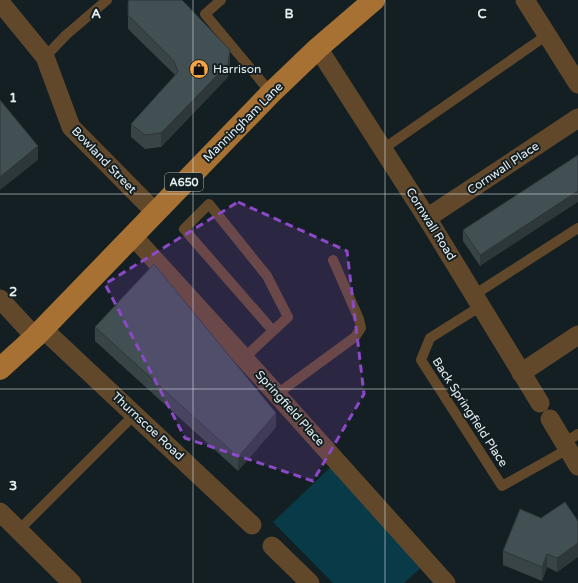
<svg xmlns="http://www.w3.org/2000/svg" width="578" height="583" font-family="'Varela Round',sans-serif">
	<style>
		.green { fill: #083b47 }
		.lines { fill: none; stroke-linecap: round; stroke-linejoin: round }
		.service { stroke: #62482b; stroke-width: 10 }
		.minor { stroke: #62482b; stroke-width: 19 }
		.primary { stroke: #a67132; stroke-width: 22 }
		.wall { fill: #394447 }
		.shaded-wall { fill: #2e373a }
		.building { fill: #424f53; stroke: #2e373a }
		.marked { fill: #8b49c6; fill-opacity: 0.2; stroke: #8b49c6; stroke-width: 3; stroke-dasharray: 8 5; stroke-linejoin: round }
		.grid { fill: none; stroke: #e7eff1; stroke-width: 1; stroke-opacity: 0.55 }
		.labels { text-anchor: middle; stroke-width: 4; stroke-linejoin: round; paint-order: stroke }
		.shield { fill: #131f22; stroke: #a7b1b3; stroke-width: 1 }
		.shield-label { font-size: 11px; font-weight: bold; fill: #e7eff1 }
		.poi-label { font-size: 12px; fill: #e7eff1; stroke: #131f22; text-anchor: start }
		.street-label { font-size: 12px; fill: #e7eff1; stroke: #131f22 }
		.grid-label { font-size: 13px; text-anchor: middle; font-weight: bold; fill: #e7eff1; stroke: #131f22; stroke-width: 4; stroke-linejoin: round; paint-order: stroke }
	</style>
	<rect width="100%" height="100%" fill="#131f22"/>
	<path class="green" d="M332 466 424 565 404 583H333L273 522Z"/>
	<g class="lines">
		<g class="service">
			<path d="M221 0 205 14 271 93"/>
			<path d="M45 57 66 35 107 0"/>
			<path d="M383 149 547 35"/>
			<path d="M474 295 578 228"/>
			<path d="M481 306 430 338 421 360 502 486 568 449"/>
			<path d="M244 358 273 331 184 229 209 204 267 276 288 317 273 331"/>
			<path d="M277 394 355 337 361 328 359 319 333 260"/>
			<path d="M564 443 578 434"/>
			<path d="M19 530 135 414"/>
		</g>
		<g class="minor">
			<path d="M525 0 578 84"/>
			<path d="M0 2 45 57 71 127 155 212"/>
			<path d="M318 48 427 218 540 403"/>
			<path d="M427 218 578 118"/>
			<path d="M132 235 244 358 446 583"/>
			<path d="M0 299 35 337"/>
			<path d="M42 328 252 525"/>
			<path d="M521 373 578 335"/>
			<path d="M550 419 578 466"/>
			<path d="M0 512 72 583"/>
			<path d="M272 546 310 583"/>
		</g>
		<path class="primary" d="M0 369 35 337 271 93 318 48 374 0"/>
	</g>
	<g class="wall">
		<path d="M128 2 230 64 228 77 161 147 145 149 131 137V124L175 76 174 74 128 29Z"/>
		<path d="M578 155 480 266 463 241V230Z"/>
		<path d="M95 327 276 427 238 471 95 341Z"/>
		<path d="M541 518 578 521V557L557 572 547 567 542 581 503 565V551Z"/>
	</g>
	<g class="shaded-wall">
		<path d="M230 50V64L228 77 161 147V133Z"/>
		<path d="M38 146V160L0 190V177Z"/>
		<path d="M578 191V202L480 266V255Z"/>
		<path d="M276 413V427L238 471V457Z"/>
		<path d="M578 543V557L557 572V558Z"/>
		<path d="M547 554V567L542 581V567Z"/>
	</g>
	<g class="building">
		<path d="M129 0H182L230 50 228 64 161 133 145 135 131 124 178 72 174 61 128 15V2Z"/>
		<path d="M0 100 38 146 0 177Z"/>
		<path d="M578 155V191L480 255 463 230Z"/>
		<path d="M154 264 276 413 238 457 95 327Z"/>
		<path d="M565 502 578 521V543L557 558 547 554 542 567 503 551 520 509 541 518Z"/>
	</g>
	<path class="marked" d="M238 202 347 251 364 394 313 481 185 438 105 284Z"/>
	<path class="grid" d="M193 0V583M385 0V583M0 194H578M0 389H578"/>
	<defs>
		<g id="shop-disc" transform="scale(1)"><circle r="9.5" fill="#f3a443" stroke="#131f22"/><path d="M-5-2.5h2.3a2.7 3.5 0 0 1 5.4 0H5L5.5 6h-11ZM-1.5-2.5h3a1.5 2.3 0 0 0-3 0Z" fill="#111"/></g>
	</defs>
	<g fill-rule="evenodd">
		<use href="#shop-disc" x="199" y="69"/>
	</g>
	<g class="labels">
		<rect class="shield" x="165" y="173" width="38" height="18" rx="3"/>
		<g class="shield-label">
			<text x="184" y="186">A650</text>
		</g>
		<g class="poi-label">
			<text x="213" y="73">Harrison</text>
		</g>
		<g class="street-label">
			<text transform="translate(243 122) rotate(-45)" y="4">Manningham Lane</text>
			<text transform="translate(104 160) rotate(46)" y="4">Bowland Street</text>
			<text transform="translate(503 168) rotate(-34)" y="4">Cornwall Place</text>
			<text transform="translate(431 224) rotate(58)" y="4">Cornwall Road</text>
			<text transform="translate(290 408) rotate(48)" y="4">Springfield Place</text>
			<text transform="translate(470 412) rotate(57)" y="4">Back Springfield Place</text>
			<text transform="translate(148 426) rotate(43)" y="4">Thurnscoe Road</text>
		</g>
	</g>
	<g class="grid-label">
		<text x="96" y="18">A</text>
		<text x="289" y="18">B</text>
		<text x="482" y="18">C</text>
		<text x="13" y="102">1</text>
		<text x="13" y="296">2</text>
		<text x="13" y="490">3</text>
	</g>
</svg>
